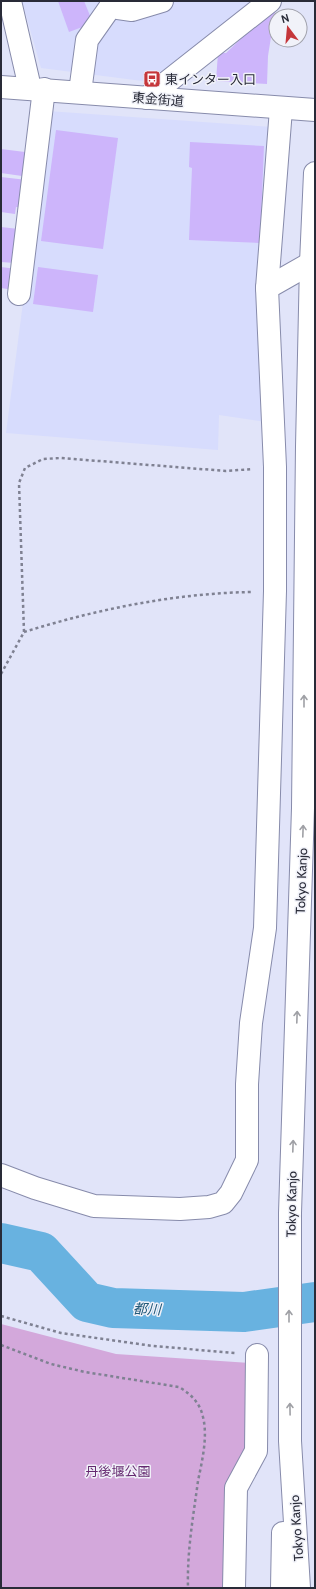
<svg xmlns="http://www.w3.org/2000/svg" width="316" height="1589" font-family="Cabin,'Noto Sans JP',sans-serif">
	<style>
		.built { fill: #d7dcfd }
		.green { fill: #d3a8db }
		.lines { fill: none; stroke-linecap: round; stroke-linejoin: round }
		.river { stroke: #68b2e0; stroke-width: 40 }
		.building { fill: #cdb5fb }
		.minor-casing { stroke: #878bab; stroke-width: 24 }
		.highway-casing { stroke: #878bab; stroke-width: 24 }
		.path { stroke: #7f8192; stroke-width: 2.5; stroke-dasharray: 3 3; stroke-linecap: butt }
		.minor { stroke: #fff; stroke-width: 22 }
		.highway { stroke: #fff; stroke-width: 22 }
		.oneway { stroke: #9fa0a5 }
		.labels { text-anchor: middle; stroke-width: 3; stroke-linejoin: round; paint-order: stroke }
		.poi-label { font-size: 13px; fill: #292b38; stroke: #f1f2f9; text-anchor: start }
		.street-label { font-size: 13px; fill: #292b38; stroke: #f1f2f9 }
		.park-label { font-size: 13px; fill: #64286f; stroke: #f1f2f9 }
		.water-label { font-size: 14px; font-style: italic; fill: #225a7a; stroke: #f1f2f9 }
	</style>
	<rect width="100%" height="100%" fill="#e1e4f9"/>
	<g class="built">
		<path d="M22 1H257L158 83 41 68Z"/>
		<path d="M48 111 273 127 266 422 219 415 218 450 6 433Z"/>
	</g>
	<path class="green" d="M1 1324 116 1354 250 1363 246 1456 228 1588H1Z"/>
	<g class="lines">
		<path class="river" d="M1 1243 41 1252 87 1302 113 1308 244 1312 315 1302"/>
	</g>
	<g class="building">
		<path d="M58 1H84L93 23 69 32Z"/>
		<path d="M275 12 268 56 267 84 216 81 218 53H226L264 17Z"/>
		<path d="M56 130 118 138 103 249 41 241Z"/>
		<path d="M190 142 264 146 260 243 189 240 192 168 189 167Z"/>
		<path d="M1 149 25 152 22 176 1 173Z"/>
		<path d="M1 177 27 180 24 208 16 207 15 214 1 212Z"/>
		<path d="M1 227 19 229 15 263 1 262Z"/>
		<path d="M1 267 17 269 14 290 1 288Z"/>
		<path d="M38 267 98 275 93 312 33 304Z"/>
	</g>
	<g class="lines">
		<g class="minor-casing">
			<g id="minor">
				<path d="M10 1 30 88"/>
				<path d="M111 1 118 8 132 10 162 1"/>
				<path d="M80 92 87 40 113 3"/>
				<path d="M147 98 270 1"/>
				<path d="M267 288 281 109"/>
				<path d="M19 294 44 89"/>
				<path d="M1 1175 35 1188 94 1206 180 1209 209 1207 223 1203 231 1193 247 1160V1084L251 1023 265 928 275 591V467L267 288 311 263"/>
				<path d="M234 1588 236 1488 256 1451 257 1355"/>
			</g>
		</g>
		<g class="highway-casing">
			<g id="highway">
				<path d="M1 87 315 110"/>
				<path d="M282 1588 283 1533"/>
				<path d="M299 1588 290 1441V1213L303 808 307 446 311 263 315 173"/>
			</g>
		</g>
		<g class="path">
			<path d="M24 632C98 609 176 593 253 592"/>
			<path d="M1 674 24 632 19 483 25 468 43 459 61 458 226 471 253 469"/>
			<path d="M1 1316 61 1333 153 1346 235 1353"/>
			<path d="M1 1345 51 1364 85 1372 179 1387C191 1394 200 1403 203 1417 208 1437 202 1461 198 1481 193 1518 187 1551 188 1588"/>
		</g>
		<use href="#minor" class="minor"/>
		<use href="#highway" class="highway"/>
	</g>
	<defs><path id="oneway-shaft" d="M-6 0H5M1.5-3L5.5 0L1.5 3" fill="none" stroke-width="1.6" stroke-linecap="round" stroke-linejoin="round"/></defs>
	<g class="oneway">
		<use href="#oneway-shaft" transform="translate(304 701) rotate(-90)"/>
		<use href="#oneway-shaft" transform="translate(303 831) rotate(-88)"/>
		<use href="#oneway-shaft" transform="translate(297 1017) rotate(-88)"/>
		<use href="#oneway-shaft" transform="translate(293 1146) rotate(-88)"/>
		<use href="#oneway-shaft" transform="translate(289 1316) rotate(-90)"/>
		<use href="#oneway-shaft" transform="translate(290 1409) rotate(-91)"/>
	</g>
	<defs>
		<g id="bus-square" transform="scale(0.9)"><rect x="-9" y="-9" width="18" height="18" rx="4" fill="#c5363a" stroke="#f1f2f9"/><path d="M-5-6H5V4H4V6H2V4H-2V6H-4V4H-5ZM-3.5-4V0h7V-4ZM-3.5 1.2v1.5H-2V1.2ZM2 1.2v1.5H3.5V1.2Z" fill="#fff"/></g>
	</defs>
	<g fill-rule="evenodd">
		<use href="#bus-square" x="152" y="79"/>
	</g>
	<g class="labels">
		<g class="poi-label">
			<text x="165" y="84">東インター入口</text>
		</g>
		<g class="street-label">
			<text transform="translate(158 99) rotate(5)" y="5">東金街道</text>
			<text transform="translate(301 881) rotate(-88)" y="5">Tokyo Kanjo</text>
			<text transform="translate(291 1204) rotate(-89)" y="5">Tokyo Kanjo</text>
			<text transform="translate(296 1528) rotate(-94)" y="5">Tokyo Kanjo</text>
		</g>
		<g class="park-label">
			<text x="118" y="1476">丹後堰公園</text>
		</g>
		<g class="water-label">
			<text transform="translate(147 1309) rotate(2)" y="5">都川</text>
		</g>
	</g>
	<rect width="316" height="1589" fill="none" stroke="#292b38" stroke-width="4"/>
	<g transform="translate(288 28) rotate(344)"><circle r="19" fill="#f1f2f9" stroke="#a1a2ac"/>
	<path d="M0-3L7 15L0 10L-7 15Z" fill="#c5363a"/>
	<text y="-6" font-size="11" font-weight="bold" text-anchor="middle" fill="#292b38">N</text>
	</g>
</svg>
